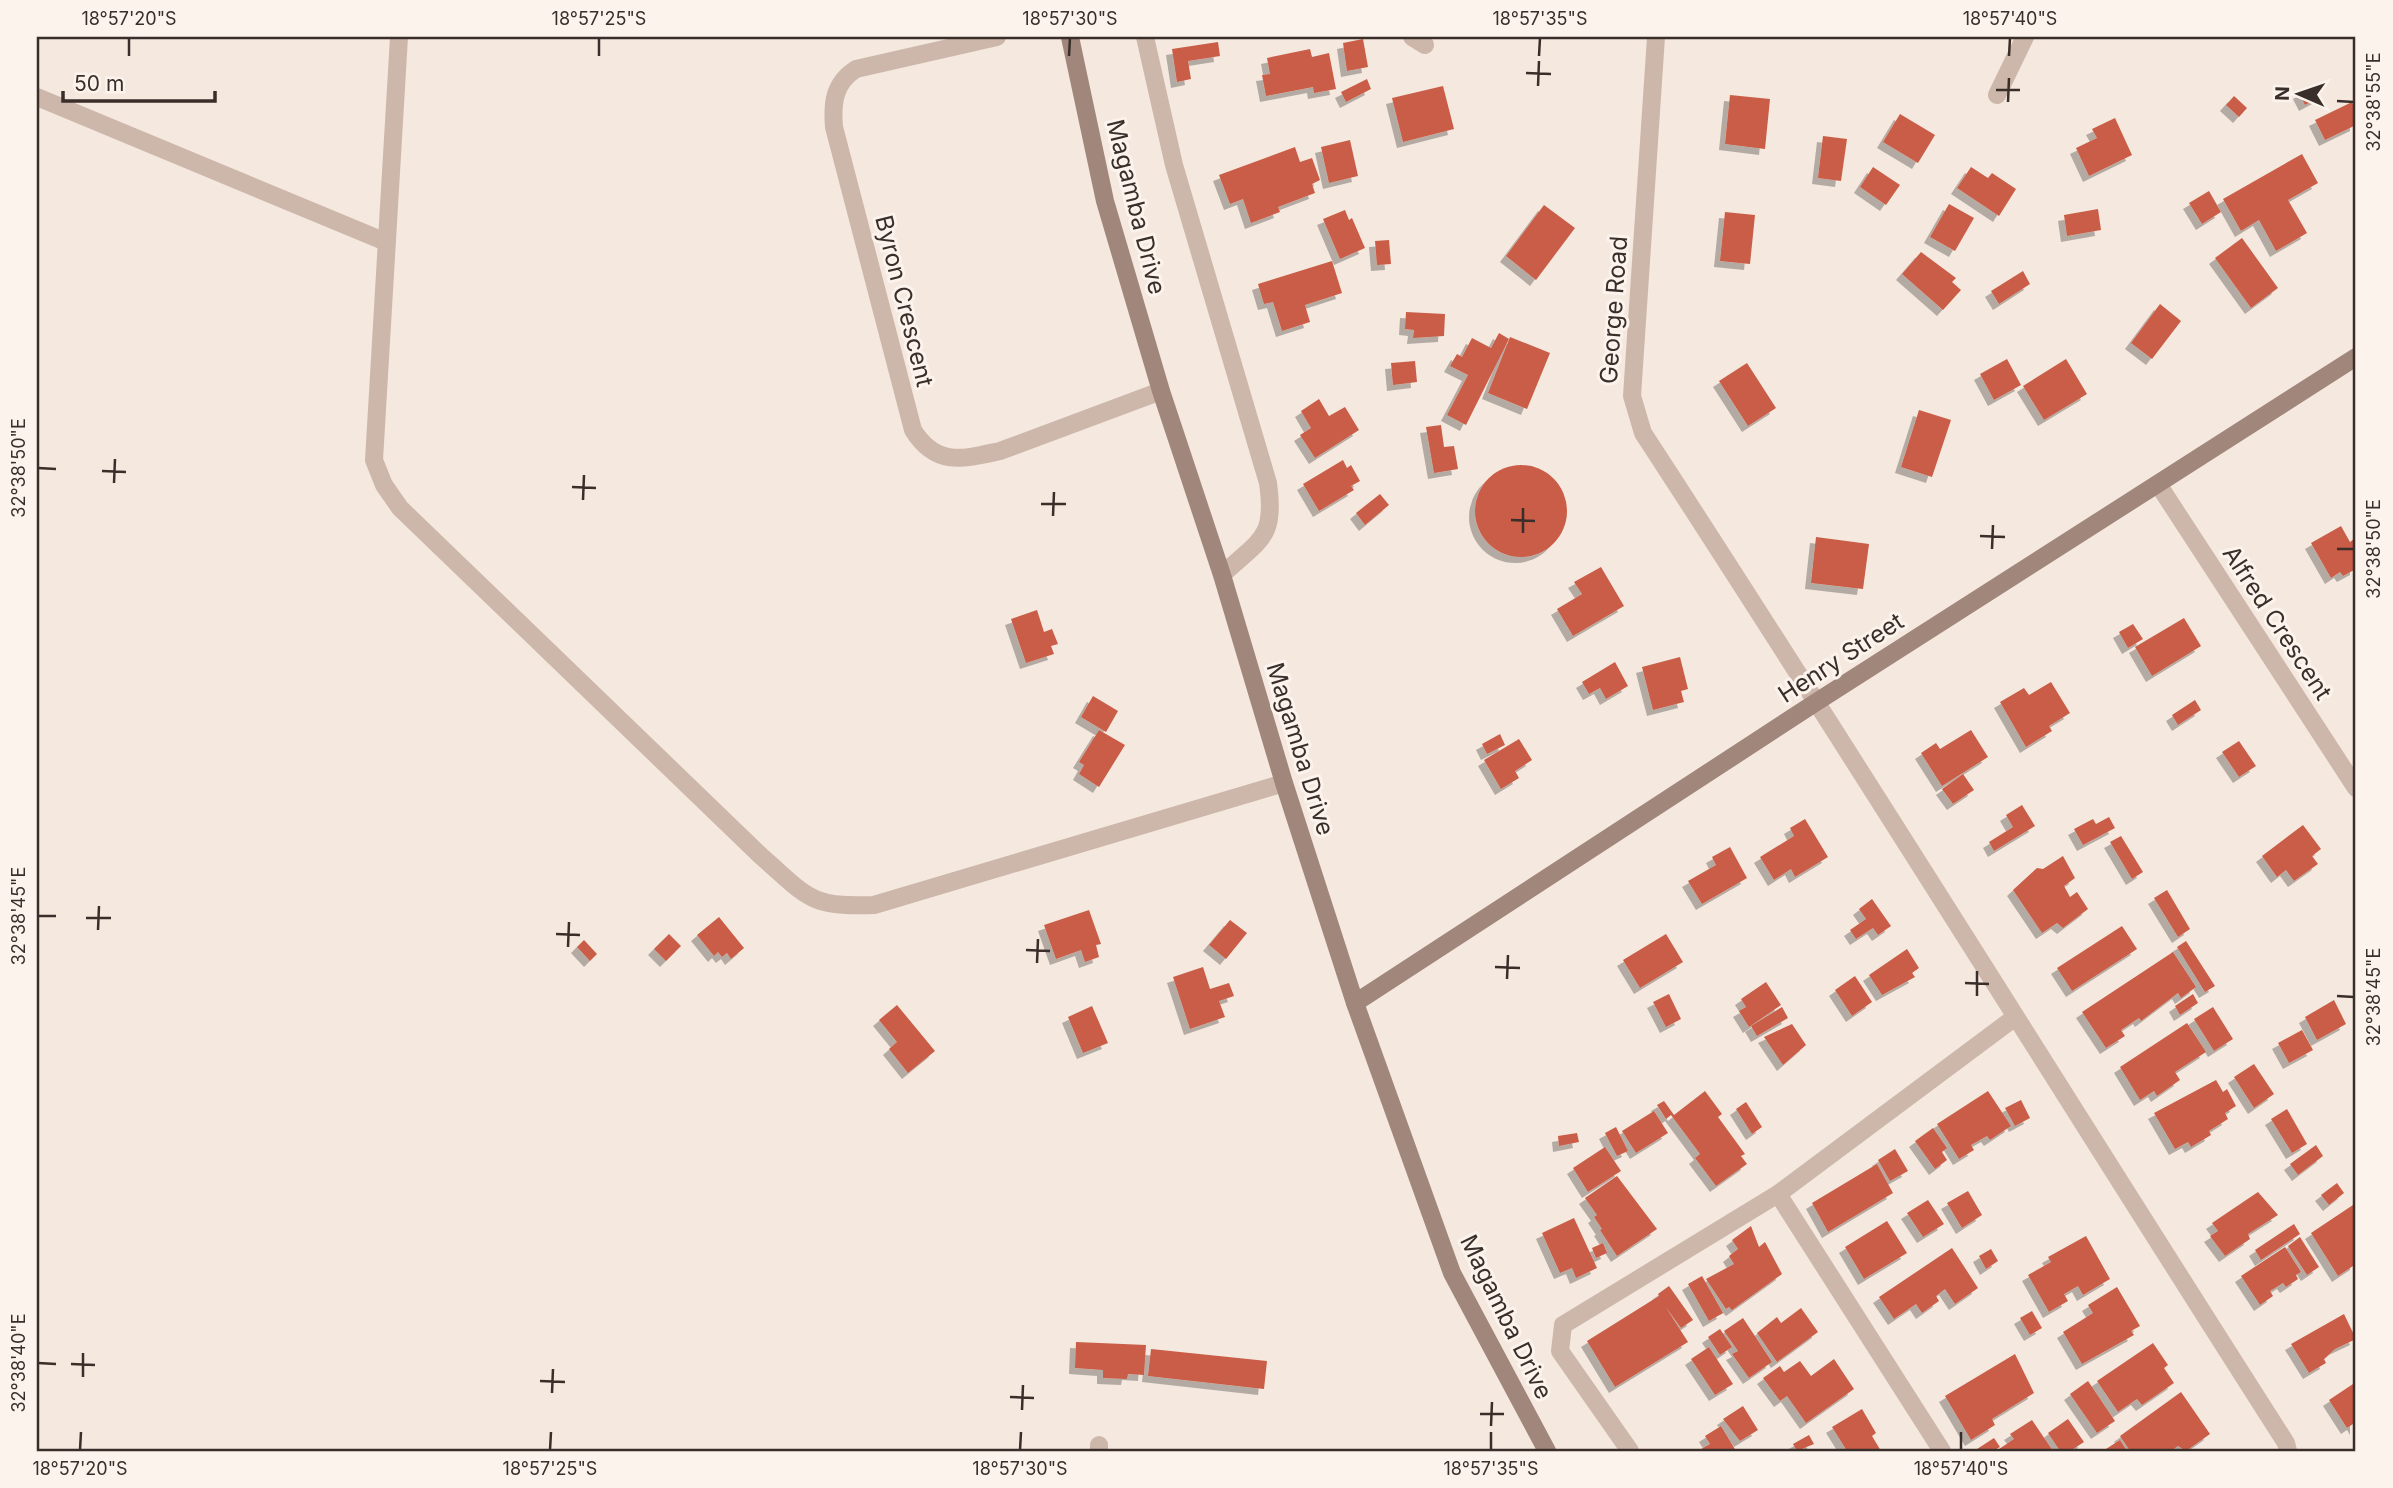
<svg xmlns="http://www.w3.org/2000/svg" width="2393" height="1488" font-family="Inter,sans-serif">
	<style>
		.building { fill: #ca5d46; filter: url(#shadow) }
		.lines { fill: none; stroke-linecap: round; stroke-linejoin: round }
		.street { stroke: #cdb7aa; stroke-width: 18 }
		.secondary { stroke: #a1867b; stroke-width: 18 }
		.ticks { fill: none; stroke: #3a2e2a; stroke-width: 2.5 }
		.labels { text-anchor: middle; stroke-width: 6; stroke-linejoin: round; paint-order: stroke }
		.street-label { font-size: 24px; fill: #3a2e2a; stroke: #fbf3ec }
		.neatline { fill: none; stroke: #3a2e2a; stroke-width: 2.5 }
		.ticks-label { font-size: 18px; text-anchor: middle; fill: #3a2e2a }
	</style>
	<defs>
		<filter id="shadow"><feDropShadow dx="-6" dy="6" stdDeviation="0" flood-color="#0004"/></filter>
	</defs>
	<rect width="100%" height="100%" fill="#f4e8df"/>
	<g class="building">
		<path d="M1363 39 1368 67 1347 71 1343 43Z"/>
		<path d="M1218 42 1220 56 1188 61 1191 79 1177 82 1172 49Z"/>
		<path d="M1310 49 1312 57 1329 53 1336 89 1314 93 1313 87 1266 96 1262 75 1270 74 1267 58Z"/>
		<path d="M1367 79 1371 89 1346 102 1341 92Z"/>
		<path d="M2314 85 2320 97 2305 105 2299 93Z"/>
		<path d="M1443 86 1454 129 1403 142 1392 98Z"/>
		<path d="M1730 95 1770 99 1765 149 1725 144Z"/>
		<path d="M2234 96 2247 108 2239 117 2226 105Z"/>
		<path d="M2352 102 2356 112V125L2325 140 2315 120Z"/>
		<path d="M1900 114 1935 135 1918 163 1883 142Z"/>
		<path d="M2115 118 2132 155 2089 176 2076 148 2097 138 2092 129Z"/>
		<path d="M1823 136 1847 139 1841 181 1818 178Z"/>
		<path d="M1350 140 1358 176 1329 183 1321 147Z"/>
		<path d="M1295 147 1300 162 1312 158 1320 180 1312 184 1315 193 1278 207 1280 212 1251 223 1243 199 1230 204 1219 175Z"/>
		<path d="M2302 154 2318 183 2288 200 2307 233 2276 251 2259 220 2241 231 2223 199Z"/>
		<path d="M1873 167 1900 185 1886 205 1860 187Z"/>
		<path d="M1971 167 1988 178 1992 173 2016 189 1999 216 1957 188Z"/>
		<path d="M2209 191 2221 212 2202 224 2189 203Z"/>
		<path d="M1949 204 1974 218 1955 251 1930 237Z"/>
		<path d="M1544 205 1575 228 1536 280 1506 256Z"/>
		<path d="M2098 209 2101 230 2067 236 2064 215Z"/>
		<path d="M1345 210 1349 220 1352 218 1365 248 1340 259 1323 219Z"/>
		<path d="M1725 212 1755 215 1750 264 1720 261Z"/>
		<path d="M2242 238 2278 288 2251 308 2215 258Z"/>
		<path d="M1389 240 1391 264 1377 265 1375 241Z"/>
		<path d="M1921 252 1956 278 1952 282 1961 290 1943 310 1902 274Z"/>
		<path d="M1332 261 1342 293 1305 305 1310 322 1282 331 1273 302 1264 304 1258 284Z"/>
		<path d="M2023 271 2030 284 1999 304 1991 291Z"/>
		<path d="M2160 304 2181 321 2152 359 2131 343Z"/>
		<path d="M1406 312 1445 314 1444 336 1413 338 1414 330 1405 329Z"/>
		<path d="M1499 333 1509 339 1466 425 1447 415 1468 375 1450 366 1457 354 1462 357 1472 338 1491 348Z"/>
		<path d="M1510 337 1550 353 1527 409 1488 393Z"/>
		<path d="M2007 359 2021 385 1994 400 1980 374Z"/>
		<path d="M2066 359 2087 394 2044 420 2023 386Z"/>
		<path d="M1415 361 1417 382 1393 385 1391 363Z"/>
		<path d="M1747 363 1776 408 1748 426 1719 381Z"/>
		<path d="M1319 399 1329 416 1345 407 1359 430 1315 458 1300 435 1311 428 1301 411Z"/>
		<path d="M1919 410 1951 420 1932 477 1901 467Z"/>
		<path d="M1441 425 1444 447 1454 446 1458 469 1434 473 1426 427Z"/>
		<path d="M1343 460 1347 468 1351 465 1360 481 1351 486 1354 490 1319 511 1303 484Z"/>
		<circle cx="1521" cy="511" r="46"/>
		<path d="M1380 494 1389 505 1365 525 1356 513Z"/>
		<path d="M2341 526 2350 542 2354 539 2356 544V569L2343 576 2340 572 2331 578 2311 543Z"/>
		<path d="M1816 537 1869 544 1863 589 1811 583Z"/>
		<path d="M1601 567 1624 606 1573 636 1557 609 1582 594 1574 582Z"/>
		<path d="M1037 610 1044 632 1052 629 1058 644 1051 646 1054 654 1026 663 1011 619Z"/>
		<path d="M2184 618 2201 646 2152 676 2135 647Z"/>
		<path d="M2133 624 2143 639 2128 648 2119 632Z"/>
		<path d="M1680 657 1688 689 1681 691 1684 702 1653 710 1642 667Z"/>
		<path d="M1615 662 1628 686 1606 699 1600 688 1589 694 1582 682Z"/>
		<path d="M2051 682 2070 713 2049 726 2052 731 2026 747 2000 702 2024 688 2029 695Z"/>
		<path d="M1093 696 1118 711 1106 732 1081 717Z"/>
		<path d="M2195 700 2201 710 2178 725 2172 715Z"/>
		<path d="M1099 730 1125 745 1099 787 1079 774 1084 765 1079 762Z"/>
		<path d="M1971 730 1988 757 1942 786 1921 753 1936 743 1940 749Z"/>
		<path d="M1500 734 1505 745 1487 754 1482 744Z"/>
		<path d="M1519 739 1532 760 1515 771 1519 778 1501 789 1484 760Z"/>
		<path d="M2239 741 2256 766 2239 777 2222 752Z"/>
		<path d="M1963 774 1974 790 1953 804 1942 789Z"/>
		<path d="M2022 805 2035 826 1994 851 1989 842 2013 827 2006 815Z"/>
		<path d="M2109 817 2115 828 2083 845 2074 829 2093 819 2096 824Z"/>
		<path d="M1805 819 1828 857 1795 877 1791 869 1774 880 1760 857 1794 836 1790 828Z"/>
		<path d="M2303 825 2321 849 2312 856 2318 864 2294 881 2286 870 2277 877 2262 856Z"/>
		<path d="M2121 836 2143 872 2132 879 2110 842Z"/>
		<path d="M1730 847 1747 878 1702 904 1688 881 1716 865 1712 857Z"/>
		<path d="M2063 856 2075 878 2064 886 2070 897 2077 892 2088 909 2063 928 2057 923 2042 933 2013 890 2037 868 2043 869Z"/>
		<path d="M2167 890 2190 929 2178 937 2154 898Z"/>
		<path d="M1872 899 1891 926 1878 935 1873 928 1856 939 1850 930 1866 919 1859 909Z"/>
		<path d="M1089 910 1101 944 1096 945 1099 957 1085 962 1081 950 1056 959 1044 925Z"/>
		<path d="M719 917 744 948 731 959 727 953 722 957 718 952 714 956 697 935Z"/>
		<path d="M1230 920 1247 933 1226 959 1209 945Z"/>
		<path d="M2122 926 2137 949 2072 991 2057 968Z"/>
		<path d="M669 934 681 946 666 961 654 949Z"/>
		<path d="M1666 934 1683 962 1640 988 1623 960Z"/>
		<path d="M584 940 597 954 590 961 577 947Z"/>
		<path d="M2186 941 2215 986 2205 992 2177 947Z"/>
		<path d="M1907 949 1919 968 1912 973 1915 977 1882 995 1869 975Z"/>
		<path d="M2173 952 2196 987 2181 998 2178 993 2141 1021 2139 1018 2121 1030 2125 1036 2106 1048 2082 1012Z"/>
		<path d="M1203 967 1210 989 1229 983 1234 996 1219 1001 1225 1017 1190 1029 1173 977Z"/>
		<path d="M1855 976 1872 1002 1852 1016 1835 990Z"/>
		<path d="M1766 982 1781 1005 1749 1027 1739 1011 1746 1007 1741 999Z"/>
		<path d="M1669 994 1681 1019 1666 1027 1653 1002Z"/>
		<path d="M2193 994 2198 1003 2180 1015 2175 1006Z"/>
		<path d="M2334 1000 2346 1024 2317 1040 2305 1017Z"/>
		<path d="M897 1005 935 1051 908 1073 889 1049 897 1042 879 1020Z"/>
		<path d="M1092 1006 1108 1043 1083 1053 1068 1017Z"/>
		<path d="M1782 1007 1788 1018 1757 1036 1751 1026Z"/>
		<path d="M2213 1007 2233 1039 2214 1051 2194 1019Z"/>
		<path d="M2187 1023 2206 1052 2175 1072 2180 1080 2157 1096 2154 1091 2140 1100 2120 1067Z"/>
		<path d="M1792 1024 1806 1045 1783 1065 1764 1037Z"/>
		<path d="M2302 1030 2313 1050 2289 1063 2278 1043Z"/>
		<path d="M2254 1064 2274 1094 2254 1108 2234 1077Z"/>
		<path d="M2216 1080 2223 1092 2227 1089 2236 1106 2225 1113 2228 1119 2209 1131 2211 1135 2191 1147 2188 1142 2175 1149 2154 1113Z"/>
		<path d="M1705 1091 1722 1114 1718 1117 1745 1154 1741 1156 1747 1164 1716 1186 1695 1158 1700 1154 1671 1115 1666 1119 1657 1105 1664 1101 1674 1115Z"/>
		<path d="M1988 1091 2011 1126 1990 1140 1987 1136 1971 1145 1974 1150 1959 1159 1937 1124Z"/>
		<path d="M2021 1100 2030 1118 2015 1126 2005 1108Z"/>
		<path d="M1746 1102 1762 1127 1752 1134 1736 1109Z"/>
		<path d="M2287 1109 2307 1144 2292 1153 2271 1119Z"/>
		<path d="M1654 1111 1668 1133 1636 1153 1622 1131Z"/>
		<path d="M1616 1127 1628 1151 1617 1156 1605 1133Z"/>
		<path d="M1933 1128 1947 1148 1942 1152 1947 1160 1935 1169 1915 1141Z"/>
		<path d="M1577 1133 1579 1142 1559 1146 1558 1136Z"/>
		<path d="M2316 1145 2323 1156 2298 1175 2290 1164Z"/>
		<path d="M1605 1147 1621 1171 1588 1192 1573 1168Z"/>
		<path d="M1895 1149 1908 1171 1890 1181 1878 1160Z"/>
		<path d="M1877 1164 1893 1193 1828 1232 1812 1203Z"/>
		<path d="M1617 1176 1657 1229 1617 1256 1600 1230 1602 1229 1594 1217 1597 1215 1585 1198Z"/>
		<path d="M2337 1183 2344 1193 2329 1205 2321 1195Z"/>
		<path d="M1968 1191 1982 1215 1962 1228 1947 1203Z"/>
		<path d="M2258 1192 2278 1215 2248 1234 2250 1239 2225 1256 2210 1236 2218 1231 2212 1223Z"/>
		<path d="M1928 1200 1944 1224 1923 1237 1907 1213Z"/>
		<path d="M2356 1203V1264L2338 1276 2311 1233Z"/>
		<path d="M1574 1218 1597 1268 1576 1278 1572 1268 1560 1273 1542 1233Z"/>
		<path d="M1887 1221 1907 1253 1864 1279 1845 1247Z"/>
		<path d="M2294 1224 2300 1234 2261 1260 2255 1250Z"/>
		<path d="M1751 1226 1759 1247 1765 1242 1782 1274 1732 1310 1729 1307 1726 1309 1706 1279 1734 1264 1729 1256 1738 1249 1732 1240Z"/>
		<path d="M2086 1236 2110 1279 2083 1295 2078 1286 2064 1294 2068 1301 2049 1312 2028 1275 2051 1262 2048 1257Z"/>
		<path d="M2300 1237 2319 1267 2307 1275 2288 1246Z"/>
		<path d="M1603 1243 1607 1253 1596 1258 1592 1248Z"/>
		<path d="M2285 1247 2301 1272 2296 1275 2298 1279 2286 1287 2283 1283 2270 1291 2273 1296 2260 1305 2241 1276Z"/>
		<path d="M1952 1248 1978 1288 1955 1304 1945 1289 1936 1296 1939 1301 1922 1313 1916 1304 1894 1319 1879 1297Z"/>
		<path d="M1991 1249 1998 1261 1986 1269 1979 1256Z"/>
		<path d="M1702 1276 1723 1313 1709 1321 1688 1284Z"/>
		<path d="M1669 1286 1693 1320 1681 1328 1665 1306 1688 1342 1615 1387 1587 1341 1659 1296 1658 1294Z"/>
		<path d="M2117 1287 2140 1326 2131 1331 2134 1335 2082 1364 2063 1332 2093 1313 2088 1305Z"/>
		<path d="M1801 1308 1818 1332 1777 1362 1757 1333 1777 1317 1781 1323Z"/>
		<path d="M2032 1311 2042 1328 2030 1335 2020 1318Z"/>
		<path d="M2344 1314 2356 1339 2335 1349 2324 1359 2326 1363 2309 1373 2291 1344Z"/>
		<path d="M1743 1318 1772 1362 1749 1378 1732 1354 1738 1351 1724 1331Z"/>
		<path d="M1720 1329 1732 1347 1720 1355 1708 1337Z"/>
		<path d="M1076 1342 1146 1345 1144 1375 1128 1374 1127 1379 1103 1378V1370L1075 1368Z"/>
		<path d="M2153 1343 2168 1365 2164 1368 2174 1383 2142 1405 2137 1399 2118 1412 2097 1381Z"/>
		<path d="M1709 1347 1733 1384 1715 1395 1691 1359Z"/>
		<path d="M1151 1349 1267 1361 1264 1389 1148 1376Z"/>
		<path d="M2015 1354 2034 1393 1992 1419 1995 1425 1971 1440 1945 1396Z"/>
		<path d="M1834 1359 1854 1389 1806 1423 1787 1396 1780 1401 1763 1378 1780 1366 1784 1372 1800 1361 1811 1376Z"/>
		<path d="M2088 1381 2115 1421 2097 1433 2070 1394Z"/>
		<path d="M2356 1382V1429L2353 1424 2347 1428 2329 1400Z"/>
		<path d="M2181 1392 2210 1434 2186 1451 2178 1446 2171 1451H2130L2120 1436Z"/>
		<path d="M1743 1406 1758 1430 1740 1441 1723 1419Z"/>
		<path d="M1862 1409 1876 1433 1872 1436 1881 1451H1847L1832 1427Z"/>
		<path d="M2068 1419 2084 1442 2070 1451H2060L2048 1433Z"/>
		<path d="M2032 1420 2053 1451H1996L2014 1439 2010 1434Z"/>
		<path d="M1721 1426 1736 1451H1698L1710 1444 1705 1436Z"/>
		<path d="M1809 1435 1814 1444 1797 1451 1793 1444Z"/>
		<path d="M1994 1438 2000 1447 1993 1451H1974Z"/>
		<path d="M2120 1440 2127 1451H2107L2106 1449Z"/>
	</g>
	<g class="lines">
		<g class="street">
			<path d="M399 37 374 460 384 485 400 508 761 856C807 896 809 908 874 905L1284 783"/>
			<path d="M997 37 856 69C834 83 832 103 834 127L913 430C936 467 963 459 1000 451L1161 391"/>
			<path d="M1145 37 1174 165 1268 483C1276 539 1260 539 1222 575"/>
			<path d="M1412 37 1425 45"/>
			<path d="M1656 37 1632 396 1643 433C1861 767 2071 1107 2286 1443L2288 1451"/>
			<path d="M1997 95 2025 37"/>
			<path d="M37 97 386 242"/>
			<path d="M2158 484 2356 788"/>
			<path d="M1778 1194 1942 1451"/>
			<path d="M1099 1451V1445"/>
			<path d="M1630 1451 1560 1351 1563 1325 1778 1194 2014 1018"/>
		</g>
		<g class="secondary">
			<path d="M1070 37 1105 201 1161 391 1222 575 1284 783 1355 1003 1452 1273 1547 1451"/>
			<path d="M1355 1003 1818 701 2356 357"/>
		</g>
	</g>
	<path class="ticks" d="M129 56V38M599 56V38M1069 56 1070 38M1539 56 1540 38M2009 56 2010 38M1526 73 1551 74M1538 86 1539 61M1996 90H2020M2337 101 2354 102M2008 102 2009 78M38 468 56 469M102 471 126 472M114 483 115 459M572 487 596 488M583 500 584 475M1041 504H1066M1053 516 1054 492M1511 520 1535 521M1523 533V508M1980 536 2005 537M1992 549 1993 525M2337 549H2354M38 916H56M86 918H111M98 930 99 906M556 934 580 935M568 947 569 922M1026 950 1050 951M1037 963 1038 939M1495 967 1520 968M1507 979 1508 955M1965 983 1989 984M1977 996V971M2337 996 2354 997M38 1363 56 1364M71 1364 95 1365M83 1377V1353M540 1381 565 1382M552 1393 553 1369M1010 1397 1034 1398M1022 1410 1023 1385M1480 1414H1504M1491 1426 1492 1402M80 1450 81 1432M550 1450 551 1432M1020 1450 1021 1432M1491 1450V1432M1961 1450V1432"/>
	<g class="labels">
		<g class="street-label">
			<text transform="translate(1136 207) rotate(76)" y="8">Magamba Drive</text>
			<text transform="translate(904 301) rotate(76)" y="8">Byron Crescent</text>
			<text transform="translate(1614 310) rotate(-86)" y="8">George Road</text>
			<text transform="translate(2277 623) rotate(57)" y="8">Alfred Crescent</text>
			<text transform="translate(1841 658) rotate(-33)" y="8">Henry Street</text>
			<text transform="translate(1300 749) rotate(73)" y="8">Magamba Drive</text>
			<text transform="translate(1506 1317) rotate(64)" y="8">Magamba Drive</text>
		</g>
	</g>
	<rect width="2393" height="1488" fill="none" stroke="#fbf3ec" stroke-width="77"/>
	<g transform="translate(2299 94) rotate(272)" stroke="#fbf3ec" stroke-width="5" paint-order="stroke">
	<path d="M0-5L12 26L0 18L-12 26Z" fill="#3a2e2a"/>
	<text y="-10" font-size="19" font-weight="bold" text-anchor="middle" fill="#3a2e2a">N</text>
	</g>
	<path d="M63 91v10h152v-10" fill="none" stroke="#3a2e2a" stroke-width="3.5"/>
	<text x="74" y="91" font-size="21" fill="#3a2e2a" stroke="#fbf3ec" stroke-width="5" paint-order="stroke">50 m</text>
	<rect x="38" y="38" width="2316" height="1412" class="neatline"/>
	<g class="ticks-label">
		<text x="129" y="25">18°57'20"S</text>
		<text x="599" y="25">18°57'25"S</text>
		<text x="1070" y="25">18°57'30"S</text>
		<text x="1540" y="25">18°57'35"S</text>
		<text x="2010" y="25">18°57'40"S</text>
		<text transform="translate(2374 102) rotate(-90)" y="6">32°38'55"E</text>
		<text transform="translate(19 468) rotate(-90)" y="6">32°38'50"E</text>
		<text transform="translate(2374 549) rotate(-90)" y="6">32°38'50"E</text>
		<text transform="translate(19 916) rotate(-90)" y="6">32°38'45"E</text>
		<text transform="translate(2374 997) rotate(-90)" y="6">32°38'45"E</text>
		<text transform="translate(19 1363) rotate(-90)" y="6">32°38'40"E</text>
		<text x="80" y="1475">18°57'20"S</text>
		<text x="550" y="1475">18°57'25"S</text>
		<text x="1020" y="1475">18°57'30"S</text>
		<text x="1491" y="1475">18°57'35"S</text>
		<text x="1961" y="1475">18°57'40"S</text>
	</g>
</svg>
